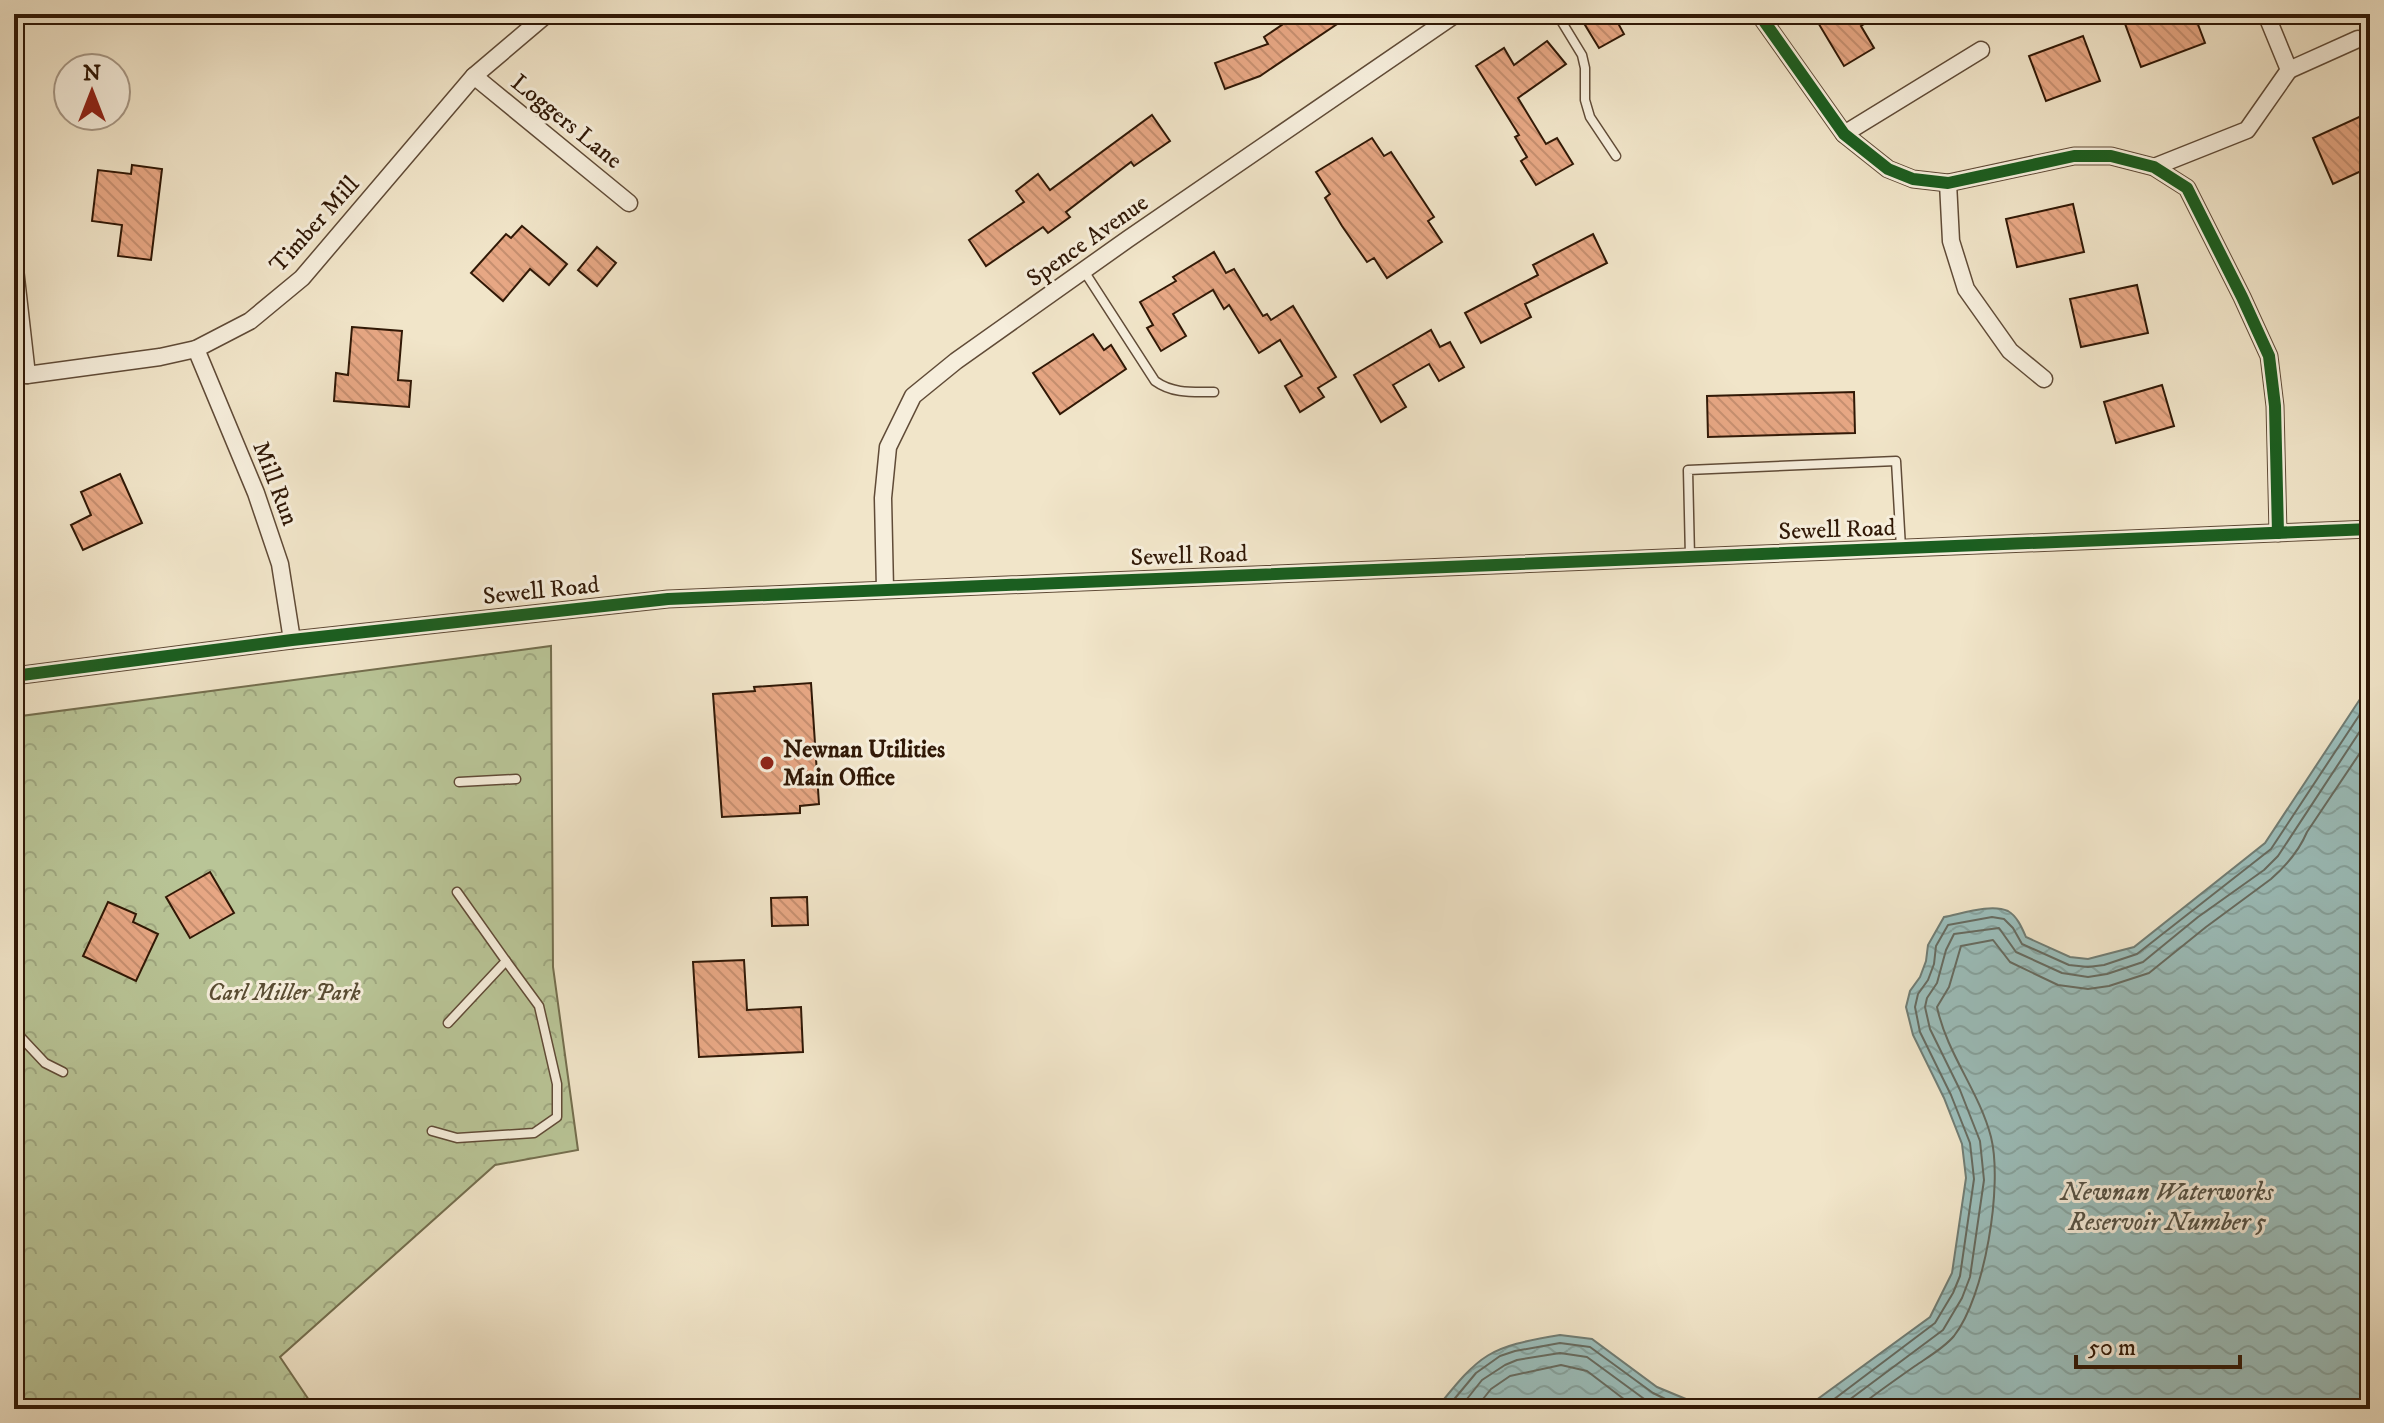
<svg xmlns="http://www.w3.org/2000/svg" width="2384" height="1423" font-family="'IM FELL DW Pica',serif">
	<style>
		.forest { fill: url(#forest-crowns); stroke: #746e4e; stroke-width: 2 }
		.water { fill: url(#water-waves); stroke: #707c73; stroke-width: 2 }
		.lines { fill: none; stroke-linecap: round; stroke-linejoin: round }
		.shore { stroke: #666b60; stroke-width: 2 }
		.building { fill: url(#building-back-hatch); stroke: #301806; stroke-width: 2 }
		.service-casing { stroke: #604b37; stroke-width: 11 }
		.minor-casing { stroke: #604b37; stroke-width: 19 }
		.service { stroke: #f6eedc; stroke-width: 8 }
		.minor { stroke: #f6eedc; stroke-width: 16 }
		.cycleway-casing { stroke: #f6eedc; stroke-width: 17 }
		.cycleway { stroke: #1b5e20; stroke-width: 12 }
		.poi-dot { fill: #8f2418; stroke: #f6eedc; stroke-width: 3 }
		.labels { text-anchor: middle; stroke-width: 6; stroke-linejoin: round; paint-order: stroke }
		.street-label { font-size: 24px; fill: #301806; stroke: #f6eedc }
		.poi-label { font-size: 24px; font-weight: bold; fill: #301806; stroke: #f6eedc; text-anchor: start }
		.park-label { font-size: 24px; font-style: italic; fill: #594c32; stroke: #f6eedc }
		.water-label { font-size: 26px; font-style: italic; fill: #555245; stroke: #f6eedc }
	</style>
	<defs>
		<pattern id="forest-crowns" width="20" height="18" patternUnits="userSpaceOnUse" patternTransform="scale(2)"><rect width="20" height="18" fill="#b9c597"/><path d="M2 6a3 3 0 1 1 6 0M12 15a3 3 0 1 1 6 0" fill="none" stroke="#9fa881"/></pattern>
		<pattern id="water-waves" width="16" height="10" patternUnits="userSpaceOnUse" patternTransform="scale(2)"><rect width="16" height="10" fill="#9bbebb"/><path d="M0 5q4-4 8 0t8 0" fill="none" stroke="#86a39f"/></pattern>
		<pattern id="building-back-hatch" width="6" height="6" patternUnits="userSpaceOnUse" patternTransform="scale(2)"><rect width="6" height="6" fill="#e7a784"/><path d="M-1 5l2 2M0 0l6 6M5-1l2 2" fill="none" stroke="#c68f70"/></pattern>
	</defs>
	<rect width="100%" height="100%" fill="#f1e5c9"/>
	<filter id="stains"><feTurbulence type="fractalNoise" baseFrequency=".0025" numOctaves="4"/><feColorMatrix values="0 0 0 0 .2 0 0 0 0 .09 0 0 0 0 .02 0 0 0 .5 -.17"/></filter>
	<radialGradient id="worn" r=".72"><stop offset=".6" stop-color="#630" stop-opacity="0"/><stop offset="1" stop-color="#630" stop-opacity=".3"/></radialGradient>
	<path class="forest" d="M551 646 553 967 578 1150 495 1165 280 1357 315 1409H14V717Z"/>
	<g class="water">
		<path d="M2370 684V1409H1804L1930 1317 1952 1273 1966 1178 1962 1144 1944 1098 1913 1035 1906 1007 1910 991 1920 977 1926 961 1928 945 1944 917C1961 914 1991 903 2008 911 2017 916 2022 928 2026 937L2070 957 2088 959 2134 947 2265 843Z"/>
		<path d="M1560 1335 1592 1339 1657 1387 1710 1409H1436C1481 1353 1488 1347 1560 1335Z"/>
	</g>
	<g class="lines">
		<g class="shore">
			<path d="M1446 1409 1476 1373 1500 1356 1515 1351 1560 1343 1590 1347 1653 1393 1686 1409"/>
			<path d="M1459 1409 1482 1380 1505 1365 1517 1360 1560 1353 1587 1357 1647 1401 1662 1409"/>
			<path d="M1475 1409 1491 1389 1510 1376 1561 1365 1587 1371 1637 1409"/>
			<path d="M1821 1409 1935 1323 1953 1293 1960 1276 1974 1179 1970 1143 1951 1095 1920 1032 1915 1007 1918 994 1928 980 1934 964 1936 946 1948 925 1992 917 2004 919 2013 928 2022 944 2069 965 2088 967 2104 965 2137 954 2271 849 2370 699"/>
			<path d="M1837 1409 1943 1330 1962 1298 1970 1277 1984 1180 1980 1141 1960 1090 1930 1029 1925 1007 1927 998 1937 983 1946 950 1954 934 1999 928 2016 952 2062 973 2088 977 2107 974 2143 962 2198 917 2264 870 2278 856 2370 716"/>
			<path d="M1856 1409C1875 1394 1895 1380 1915 1366 1928 1357 1944 1348 1954 1336 1985 1297 2003 1185 1991 1137 1979 1091 1947 1054 1937 1007L1949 987 1961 946 1993 940 2010 962 2058 985 2088 989 2109 986 2149 973 2206 927 2271 879C2287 865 2299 851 2307 832L2370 738"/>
		</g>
	</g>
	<g class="building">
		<path d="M1298 14H1352L1260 76 1225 89 1215 63 1268 44 1264 37Z"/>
		<path d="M1587 14H1613L1624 34 1599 48 1585 25 1591 21Z"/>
		<path d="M1830 14H1881L1861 26 1874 48 1844 66 1817 21Z"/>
		<path d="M2142 14H2194L2205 43 2141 67 2124 21Z"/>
		<path d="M2083 36 2100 81 2046 101 2029 56Z"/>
		<path d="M1547 41 1566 64 1518 98 1546 144 1557 138 1573 164 1536 185 1521 161 1527 157 1515 137 1519 135 1476 66 1504 48 1514 65Z"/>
		<path d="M2370 112V167L2333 184 2313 138Z"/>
		<path d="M1152 115 1170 141 1134 166 1131 162 1066 212 1070 217 1048 233 1043 227 986 266 969 240 1024 202 1016 191 1038 174 1050 190Z"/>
		<path d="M1372 138 1384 156 1391 152 1434 217 1428 221 1442 242 1387 278 1374 258 1367 262 1342 226 1325 198 1330 194 1316 172Z"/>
		<path d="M132 165 162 169 151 260 118 256 122 225 92 221 98 170 131 174Z"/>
		<path d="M2073 204 2084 252 2017 267 2006 219Z"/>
		<path d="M522 226 567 264 549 285 530 269 503 301 471 273 506 234 511 238Z"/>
		<path d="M1593 234 1607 263 1525 304 1531 317 1481 343 1465 313 1538 275 1533 265Z"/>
		<path d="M597 247 616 263 597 286 578 270Z"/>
		<path d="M1214 252 1226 273 1234 269 1263 316 1267 314 1271 320 1293 306 1336 377 1318 388 1324 397 1300 412 1285 386 1302 376 1280 340 1259 353 1229 305 1224 309 1213 290 1173 314 1186 336 1161 351 1147 328 1153 325 1140 302 1176 281 1173 277Z"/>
		<path d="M2137 285 2148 333 2081 347 2070 299Z"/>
		<path d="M352 327 402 331 398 380 411 381 409 407 334 401 336 373 348 375Z"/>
		<path d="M1431 330 1440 347 1450 342 1464 367 1439 381 1429 364 1393 385 1406 407 1381 422 1354 375Z"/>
		<path d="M1093 334 1104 350 1111 345 1126 369 1060 414 1033 373Z"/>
		<path d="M2162 385 2174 426 2116 443 2104 402Z"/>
		<path d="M1854 392 1855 433 1708 437 1707 396Z"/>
		<path d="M120 474 142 523 83 550 71 525 91 515 81 492Z"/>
		<path d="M811 683 819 804 800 806V813L722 817 713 694 755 691 754 687Z"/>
		<path d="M210 872 234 913 190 938 166 897Z"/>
		<path d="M807 897 808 925 772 926 771 898Z"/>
		<path d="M108 902 136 914 133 922 158 934 136 981 83 956Z"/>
		<path d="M744 960 747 1010 801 1007 803 1052 699 1057 693 962Z"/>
	</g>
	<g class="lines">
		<g class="service-casing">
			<g id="service">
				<path d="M1557 14 1582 55 1585 68V100L1590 117 1616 156"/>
				<path d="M1084 271 1155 381C1173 394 1193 392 1214 392"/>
				<path d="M1690 557 1688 470 1896 461 1901 548"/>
				<path d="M459 782 516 779"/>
				<path d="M457 892 506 961"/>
				<path d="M14 1030 45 1063 63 1072"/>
				<path d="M432 1131 457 1138 534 1133 557 1117V1084L539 1006 506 961 448 1023"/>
			</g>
		</g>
		<g class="minor-casing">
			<g id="minor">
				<path d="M1759 14 1844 134 1888 169 1913 179 1948 183 2074 156H2111L2154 167 2187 188 2242 297 2269 356 2275 406 2278 533"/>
				<path d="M2289 70 2358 39"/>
				<path d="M474 76 629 203"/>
				<path d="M1844 134 1981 50"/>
				<path d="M2154 167 2247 130 2289 70 2266 14"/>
				<path d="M1948 183 1951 241 1966 289 2010 351 2044 379"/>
				<path d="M14 260 27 375"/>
				<path d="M196 349 256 493 280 564 292 640"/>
				<path d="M14 375H27L160 357 196 349 250 321 302 278 474 76 547 14"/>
				<path d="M885 589 883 498 888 447 913 396 956 361 1128 239 1456 14"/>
				<path d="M14 676 292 640 668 599 2370 529"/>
			</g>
		</g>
		<use href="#service" class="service"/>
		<use href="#minor" class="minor"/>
		<g class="cycleway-casing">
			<g id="cycleway">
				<path d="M1759 14 1844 134 1888 169 1913 179 1948 183 2074 156H2111L2154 167 2187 188 2242 297 2269 356 2275 406 2278 533"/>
				<path d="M14 676 292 640 668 599 2370 529"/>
			</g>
		</g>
		<use href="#cycleway" class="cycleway"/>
	</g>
	<circle class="poi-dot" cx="767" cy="763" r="8"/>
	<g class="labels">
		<g class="street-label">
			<text transform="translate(567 121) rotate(39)" y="8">Loggers Lane</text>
			<text transform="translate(314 224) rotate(-48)" y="8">Timber Mill</text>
			<text transform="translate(1087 240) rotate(-35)" y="8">Spence Avenue</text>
			<text transform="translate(276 483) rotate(69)" y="8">Mill Run</text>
			<text transform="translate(1837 529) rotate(-2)" y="8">Sewell Road</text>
			<text transform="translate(1189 555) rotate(-2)" y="8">Sewell Road</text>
			<text transform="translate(541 590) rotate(-6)" y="8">Sewell Road</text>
		</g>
		<g class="poi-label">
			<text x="783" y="757">Newnan Utilities<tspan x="783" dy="28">Main Office</tspan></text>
		</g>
		<g class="park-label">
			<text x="284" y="1000">Carl Miller Park</text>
		</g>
		<g class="water-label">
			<text x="2167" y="1200">Newnan Waterworks<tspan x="2167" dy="30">Reservoir Number 5</tspan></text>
		</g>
	</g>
	<rect width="2384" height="1423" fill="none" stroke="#f1e5c9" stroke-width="48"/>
	<rect x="16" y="16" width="2352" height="1391" fill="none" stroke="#301806" stroke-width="4"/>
	<rect x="24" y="24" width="2336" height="1375" fill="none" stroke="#301806" stroke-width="2"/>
	<g transform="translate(92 92)"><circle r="38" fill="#f6eedc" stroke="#a79886" stroke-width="2"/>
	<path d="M0-6L14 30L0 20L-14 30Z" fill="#8f2418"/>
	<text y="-12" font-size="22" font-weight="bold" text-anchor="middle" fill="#301806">N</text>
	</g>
	<path d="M2076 1355v12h164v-12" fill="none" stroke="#301806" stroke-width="4"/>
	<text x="2088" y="1355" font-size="24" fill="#301806" stroke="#f6eedc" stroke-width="6" paint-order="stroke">50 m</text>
	<rect width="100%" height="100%" filter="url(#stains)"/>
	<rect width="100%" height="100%" fill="url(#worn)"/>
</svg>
